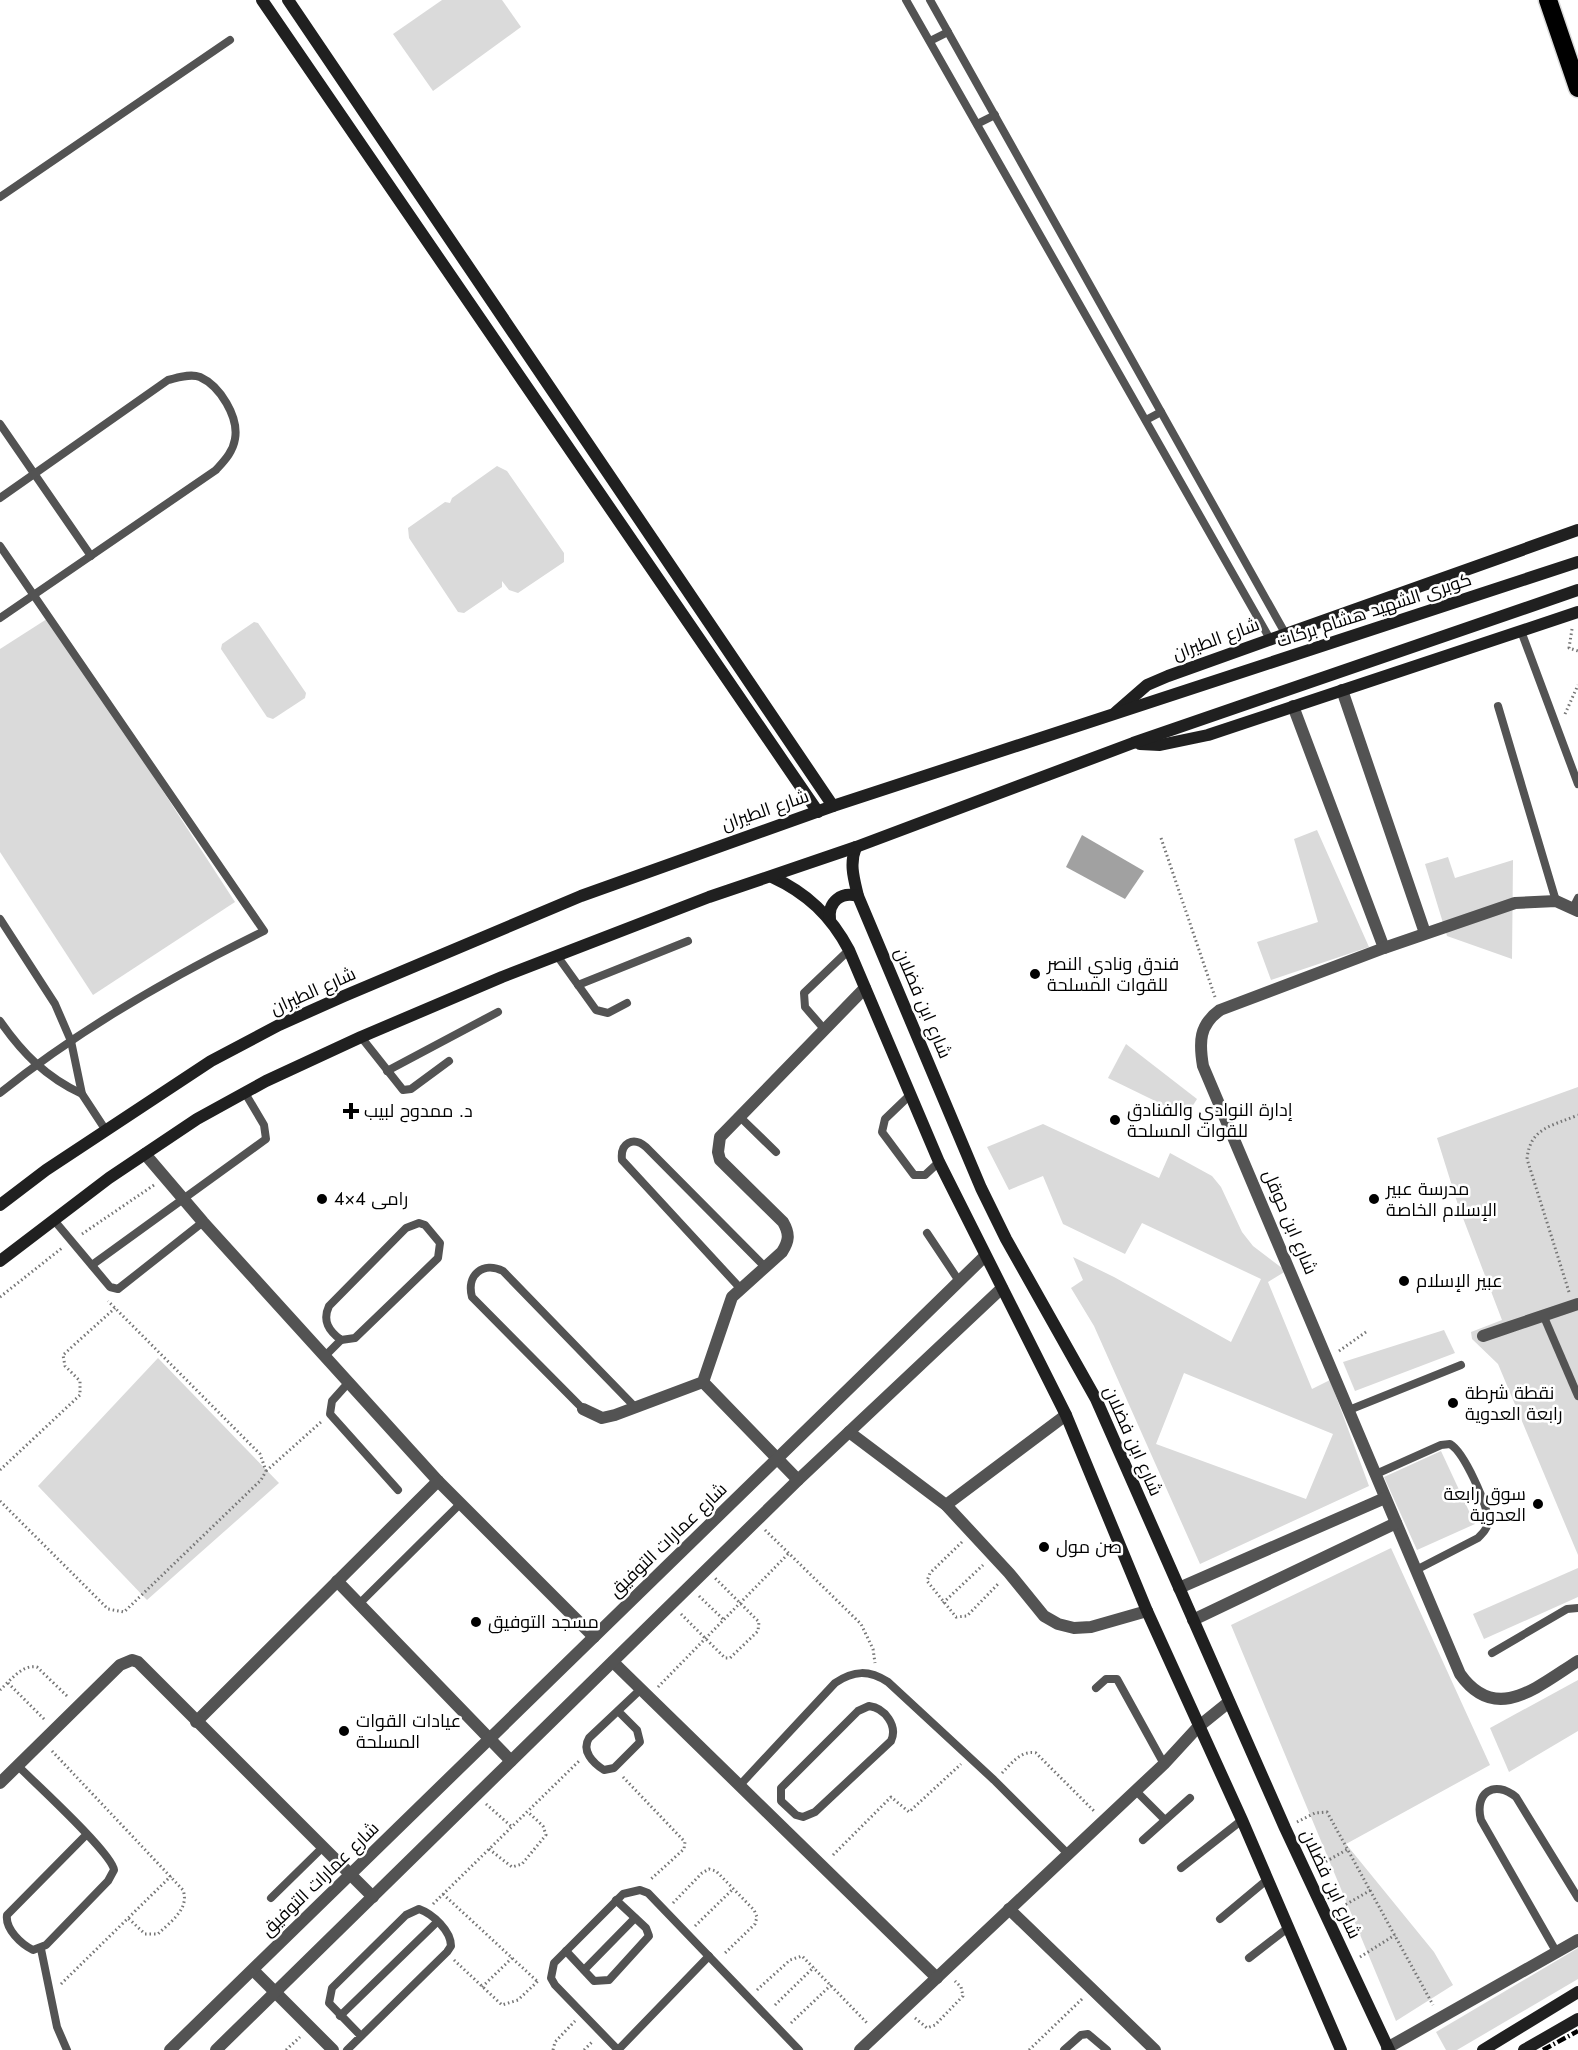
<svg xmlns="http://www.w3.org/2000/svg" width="1578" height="2050" font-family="Jost,Cairo,sans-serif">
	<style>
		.green { fill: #dadada; fill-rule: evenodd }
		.water { fill: #a1a1a1 }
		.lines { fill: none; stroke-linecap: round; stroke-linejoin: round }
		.highway-casing { stroke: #dbdbdb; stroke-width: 21 }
		.path { stroke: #757575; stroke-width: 3; stroke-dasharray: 1.5 3; stroke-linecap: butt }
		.lane { stroke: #535353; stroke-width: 8 }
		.street { stroke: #535353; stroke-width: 12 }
		.secondary { stroke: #202020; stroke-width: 12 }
		.highway { stroke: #000; stroke-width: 18 }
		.rail { stroke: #000; stroke-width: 4.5; stroke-dasharray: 9 3 1.5 3; stroke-linecap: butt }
		.poi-dot { fill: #000; stroke: #fff; stroke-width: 2 }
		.labels { text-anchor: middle; stroke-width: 5; stroke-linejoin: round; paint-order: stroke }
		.street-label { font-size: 18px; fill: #000; stroke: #fff }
		.poi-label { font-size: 18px; fill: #000; stroke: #fff; text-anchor: start }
	</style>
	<rect width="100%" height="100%" fill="#fff"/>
	<g class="green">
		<path d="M442 0H502L521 27 433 91 393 34Z"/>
		<path d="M497 466 507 471 564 553V562L518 593 509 590 502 581V587L464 613 458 612 409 538 408 528 445 502 450 503 452 498Z"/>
		<path d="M50 617 235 902 93 995 0 852V649Z"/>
		<path d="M254 622 258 623 306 693 305 698 273 719 267 717 221 649 222 644Z"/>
		<path d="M1317 830 1369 947 1271 980 1257 942 1318 922 1294 839Z"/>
		<path d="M1448 857 1455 878 1513 860 1512 959 1447 936 1425 864Z"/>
		<path d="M1126 1044 1197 1099 1186 1116 1108 1078Z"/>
		<path d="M1578 1087V1555L1498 1364 1472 1339 1471 1332 1502 1320 1458 1205 1437 1138Z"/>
		<path d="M1043 1124 1159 1178 1170 1153 1212 1176 1221 1187 1242 1232 1253 1246 1286 1271 1268 1282 1312 1389 1330 1380 1369 1486 1200 1564 1094 1326 1071 1288 1083 1280 1073 1257 1114 1277 1231 1342 1261 1279 1142 1223 1125 1254 1063 1224 1043 1176 1009 1190 987 1147ZM1184 1373 1333 1434 1306 1499 1156 1444Z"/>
		<path d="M1444 1330 1455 1353 1355 1391 1343 1362Z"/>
		<path d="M158 1358 279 1483 147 1600 38 1486Z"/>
		<path d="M1441 1451 1475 1524 1417 1550 1384 1477Z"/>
		<path d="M1391 1548 1490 1765 1346 1844 1434 1952 1453 1985 1396 2021 1231 1625Z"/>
		<path d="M1578 1568V1597L1484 1639 1473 1614Z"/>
		<path d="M1578 1680V1731L1509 1772 1490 1728Z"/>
		<path d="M1578 1948V1979L1457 2050H1446L1436 2032Z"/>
	</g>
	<path class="water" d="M1082 835 1144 871 1125 899 1066 867Z"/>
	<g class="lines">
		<g class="highway-casing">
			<path id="highway" d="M1548 0 1578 88"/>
		</g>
		<g class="path">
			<path d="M1572 629 1569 648 1578 651"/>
			<path d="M1565 714 1578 685"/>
			<path d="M1161 838 1215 997"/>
			<path d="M82 1234 154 1185"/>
			<path d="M1569 1292 1527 1159C1530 1127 1553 1126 1578 1115"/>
			<path d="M0 1297 62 1248"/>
			<path d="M1339 1351 1366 1332"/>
			<path d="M0 1470 80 1395V1381L65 1366 63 1355 115 1308"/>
			<path d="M266 1471 321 1422"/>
			<path d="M0 1501 108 1609 124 1612 261 1480 266 1471 260 1454 108 1301"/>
			<path d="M765 1530 861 1624 873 1649 875 1663"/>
			<path d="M962 1542 930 1573 927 1581 956 1617 967 1616 999 1583"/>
			<path d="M699 1596 724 1620"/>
			<path d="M943 1603 983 1565"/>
			<path d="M681 1614 725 1658H730L758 1631 759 1622 715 1578"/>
			<path d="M8 1683 45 1720"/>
			<path d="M658 1687 789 1553"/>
			<path d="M0 1690C10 1681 22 1664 37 1667L68 1697"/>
			<path d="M52 1751 183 1890C190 1909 170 1922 158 1934H145L128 1918"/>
			<path d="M1002 1773C1012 1763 1021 1750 1036 1753L1095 1812"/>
			<path d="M623 1777 685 1842 684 1849 650 1880"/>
			<path d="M486 1804 512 1827"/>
			<path d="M1297 1822 1315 1813 1327 1812 1433 2005"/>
			<path d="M489 1849 512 1867 522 1864 546 1835 543 1826 528 1812"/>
			<path d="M833 1855 891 1797 909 1812 961 1764"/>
			<path d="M1318 1866 1348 1849"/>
			<path d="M443 1894 538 1982"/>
			<path d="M673 1903 702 1873 709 1869 716 1871 754 1910 757 1917 755 1924 723 1955"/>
			<path d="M433 1904 579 1761"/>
			<path d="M1338 1909 1371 1890"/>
			<path d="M695 1926 733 1889"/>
			<path d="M1360 1957 1395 1935"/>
			<path d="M454 1960 502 2005 518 2000 538 1981"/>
			<path d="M61 1984 171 1876"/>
			<path d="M482 1987 512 1958"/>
			<path d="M757 1990 790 1960 802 1956 868 2024"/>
			<path d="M775 2005 814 1967"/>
			<path d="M915 2018 927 2028 935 2025 963 1996 961 1987 955 1981"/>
			<path d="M791 2023 831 1985"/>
			<path d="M286 2050 300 2037"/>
			<path d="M553 2050 555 2042 575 2021"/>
			<path d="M584 2050 593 2041"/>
			<path d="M1029 2050 1082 1999"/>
		</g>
		<g class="lane">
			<path d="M906 0 1270 639"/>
			<path d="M930 0 1285 633"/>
			<path d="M930 41 948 32"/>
			<path d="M977 124 995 115"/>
			<path d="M0 197 230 40"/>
			<path d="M1146 420 1161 412"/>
			<path d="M0 424 91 556"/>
			<path d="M0 498 168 380C177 378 190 373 200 377 220 386 239 417 235 439 233 452 224 461 216 470L0 618"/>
			<path d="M0 546 264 931C170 977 81 1028 0 1093"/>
			<path d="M1521 631 1578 784"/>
			<path d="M1498 706 1556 901"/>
			<path d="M1573 908 1578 898"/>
			<path d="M0 919 55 1004 71 1041 82 1094 105 1129"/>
			<path d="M558 957 596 1010 608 1013 627 1003"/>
			<path d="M578 985 688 941"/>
			<path d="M0 1021C23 1054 46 1077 82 1094"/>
			<path d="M824 1029 805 1007 804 993 849 950"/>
			<path d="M361 1037 403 1090 411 1089 449 1061"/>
			<path d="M387 1071 498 1012"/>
			<path d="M910 1095 885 1119 882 1132 914 1175H925L939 1162"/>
			<path d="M740 1117 776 1152"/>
			<path d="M53 1219 110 1287 118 1289 203 1222"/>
			<path d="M419 1223 425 1225 440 1243 438 1258 355 1338 341 1340C329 1331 322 1321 329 1306L406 1228Z"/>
			<path d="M927 1233 959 1281"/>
			<path d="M92 1265 266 1139 264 1125 245 1093"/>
			<path d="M740 1288 622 1160C620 1143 633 1136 646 1147L765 1267"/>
			<path d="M1544 1317 1578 1396"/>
			<path d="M325 1356 341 1340"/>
			<path d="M349 1382 332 1401 330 1414 398 1490"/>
			<path d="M583 1409 472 1297C466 1275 483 1261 503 1271L635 1407"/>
			<path d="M1349 1410 1461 1365"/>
			<path d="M1376 1474 1441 1445 1450 1444C1464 1452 1488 1505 1488 1522 1487 1529 1483 1533 1478 1538L1416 1570"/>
			<path d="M359 1604 460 1504"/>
			<path d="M1492 1653 1567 1609 1578 1608"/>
			<path d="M1096 1688 1106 1679H1117L1164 1764"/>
			<path d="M869 1706C885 1708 898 1726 891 1741L815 1812 803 1817 796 1815 781 1801V1788L858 1711Z"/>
			<path d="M618 1711 637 1730 640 1742 614 1768 604 1770C593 1763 581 1751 589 1738L641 1689"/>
			<path d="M18 1766C35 1783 112 1853 114 1870L108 1881 46 1945 33 1950C21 1944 5 1929 7 1915L86 1835"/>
			<path d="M740 1785 835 1683C854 1670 869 1670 888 1682L994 1780 1068 1854"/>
			<path d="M1136 1791 1165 1820"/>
			<path d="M1143 1840 1190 1798"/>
			<path d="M1181 1868 1242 1820"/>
			<path d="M271 1898 322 1848"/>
			<path d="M1220 1919 1268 1879"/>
			<path d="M41 1949 57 2027 67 2050"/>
			<path d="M566 1951 594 1981 609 1980 649 1936 646 1928 616 1900"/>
			<path d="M1557 1953 1481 1820C1474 1793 1494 1779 1516 1797L1578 1898"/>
			<path d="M1249 1958 1289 1927"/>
			<path d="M584 1970 635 1918"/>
			<path d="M340 2016 437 1922"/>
			<path d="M347 2050 447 1952 451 1946C451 1931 433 1914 419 1909L406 1915 332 1988 329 2003 361 2036"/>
			<path d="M618 2050 555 1985 551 1978 554 1963 623 1894 640 1890 648 1893 799 2050"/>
			<path d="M618 2050 709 1956"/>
			<path d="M1064 2050 1081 2035 1088 2034 1107 2050"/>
		</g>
		<g class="street">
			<path d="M1342 690 1425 933"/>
			<path d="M1293 706 1384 948"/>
			<path d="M1578 911 1556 901 1515 903 1384 948 1220 1010C1199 1025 1199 1042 1203 1066L1460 1674C1496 1725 1538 1686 1578 1661"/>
			<path d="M145 1154 203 1222 438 1481 594 1637"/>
			<path d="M1483 1336 1578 1304"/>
			<path d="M703 1382 798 1480"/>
			<path d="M583 1409 602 1418 615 1415 703 1382 732 1297 782 1252C789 1241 790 1234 783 1222L720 1160 718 1152 720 1137 865 988"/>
			<path d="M849 1432 946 1505 1009 1573 1044 1616 1058 1624 1074 1628 1091 1627 1147 1611"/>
			<path d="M946 1505 1066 1415"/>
			<path d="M337 1581 511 1761"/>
			<path d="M1179 1588 1385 1498"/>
			<path d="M1193 1620 1396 1523"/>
			<path d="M613 1662 937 1978"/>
			<path d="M196 1722 438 1481"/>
			<path d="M0 1783 120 1665 132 1660 138 1662 373 1897"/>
			<path d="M1009 1909 1155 2050"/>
			<path d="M253 1970 333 2050"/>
			<path d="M1387 2048 1578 1940"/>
			<path d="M170 2050 984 1257"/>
			<path d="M216 2050 798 1480 1002 1288"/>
			<path d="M860 2050 1164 1764 1198 1727 1229 1702"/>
		</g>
		<g class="secondary">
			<path d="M262 0 818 812"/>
			<path d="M288 0 833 806"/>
			<path d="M1116 712 1147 685 1168 676 1578 530"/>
			<path d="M1140 744 1160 745 1208 735 1578 612"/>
			<path d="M856 847C849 864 854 879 858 896L981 1188 1006 1239 1096 1399 1285 1828 1389 2050"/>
			<path d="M772 877C807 893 831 916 849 950L939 1162 1066 1415 1147 1611 1242 1820 1341 2050"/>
			<path d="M830 919C828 902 841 891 858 896"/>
			<path d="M0 1205 46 1170 211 1061 279 1025 344 996 581 896 833 806 1578 562"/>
			<path d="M0 1261 109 1178 197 1119 266 1081 361 1037 502 977 709 897 856 847 1133 743 1578 590"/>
			<path d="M1483 2050 1578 1992"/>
			<path d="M1524 2050 1578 2019"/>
		</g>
		<use href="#highway" class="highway"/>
		<path class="rail" d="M1543 2050 1578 2031"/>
	</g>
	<g class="poi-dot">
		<circle cx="1035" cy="974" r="6"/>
		<path d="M348 1102h6v6h6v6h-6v6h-6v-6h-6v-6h6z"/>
		<circle cx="1115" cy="1120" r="6"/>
		<circle cx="322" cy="1199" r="6"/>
		<circle cx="1374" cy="1199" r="6"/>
		<circle cx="1404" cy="1281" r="6"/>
		<circle cx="1453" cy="1403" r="6"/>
		<circle cx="1538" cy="1504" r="6"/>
		<circle cx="1044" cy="1547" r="6"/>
		<circle cx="476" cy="1622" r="6"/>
		<circle cx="344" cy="1731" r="6"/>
	</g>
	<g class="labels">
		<g class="street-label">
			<text transform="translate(1374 610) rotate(-18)" y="6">كوبرى الشهيد هشام بركات</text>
			<text transform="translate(1216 639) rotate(-20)" y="6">شارع الطيران</text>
			<text transform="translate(765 810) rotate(-19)" y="6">شارع الطيران</text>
			<text transform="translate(313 991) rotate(-24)" y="6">شارع الطيران</text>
			<text transform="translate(923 1003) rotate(67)" y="6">شارع ابن فضلان</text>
			<text transform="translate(1290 1222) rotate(67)" y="6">شارع ابن حوقل</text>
			<text transform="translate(1133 1441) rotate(66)" y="6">شارع ابن فضلان</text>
			<text transform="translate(668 1540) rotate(-44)" y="6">شارع عمارات التوفيق</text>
			<text transform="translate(320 1879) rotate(-44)" y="6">شارع عمارات التوفيق</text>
			<text transform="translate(1331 1884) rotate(65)" y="6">شارع ابن فضلان</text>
		</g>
		<g class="poi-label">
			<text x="1047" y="970">فندق ونادي النصر<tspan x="1047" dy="21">للقوات المسلحة</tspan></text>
			<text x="1127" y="1116">إدارة النوادي والفنادق<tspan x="1127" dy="21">للقوات المسلحة</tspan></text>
			<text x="364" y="1117">د. ممدوح لبيب</text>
			<text x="1386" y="1195">مدرسة عبير<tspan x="1386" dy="21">الإسلام الخاصة</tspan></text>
			<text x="334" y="1205">رامى 4×4</text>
			<text x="1416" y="1287">عبير الإسلام</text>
			<text x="1465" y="1399">نقطة شرطة<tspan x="1465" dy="21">رابعة العدوية</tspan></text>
			<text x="1526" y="1500" text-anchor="end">سوق رابعة<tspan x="1526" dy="21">العدوية</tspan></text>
			<text x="1056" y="1553">صن مول</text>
			<text x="488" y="1628">مسجد التوفيق</text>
			<text x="356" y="1727">عيادات القوات<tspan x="356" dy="21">المسلحة</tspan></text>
		</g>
	</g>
</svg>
